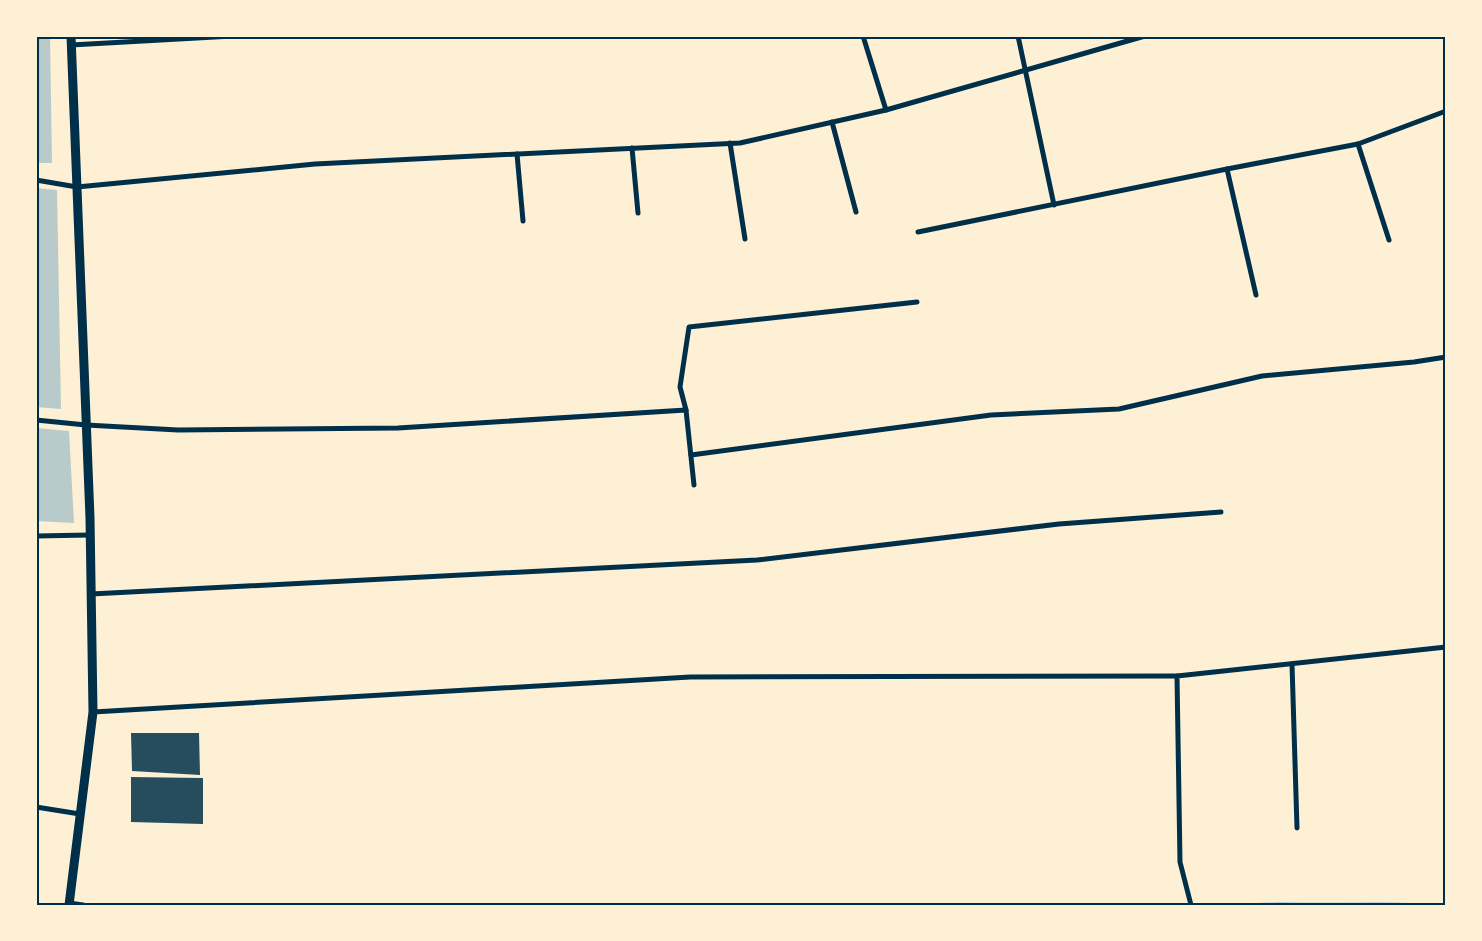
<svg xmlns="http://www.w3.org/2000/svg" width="1482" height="941" font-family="'Noto Sans',sans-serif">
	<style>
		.green { fill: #b9caca }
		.building { fill: #264d5e }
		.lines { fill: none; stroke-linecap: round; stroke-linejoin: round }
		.minor { stroke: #003049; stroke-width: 5 }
		.tertiary { stroke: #003049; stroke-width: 9 }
		.neatline { fill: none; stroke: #003049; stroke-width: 2 }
	</style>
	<rect width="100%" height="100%" fill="#fdf0d5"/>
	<g class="green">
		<path d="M36 36H50L52 163H36Z"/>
		<path d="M36 188 57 190 61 409 36 407Z"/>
		<path d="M36 428 69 431 74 523 36 521Z"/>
		<path d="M1280 902C1333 904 1387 900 1440 905H1206Z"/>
	</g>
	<g class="building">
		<path d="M131 733H199L200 775 132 771Z"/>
		<path d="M131 777 203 778V824L131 822Z"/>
	</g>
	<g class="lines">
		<g class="minor">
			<path d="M863 36 886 110 1145 36"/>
			<path d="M1018 36 1054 205"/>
			<path d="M71 45 233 36"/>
			<path d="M832 122 856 212"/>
			<path d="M730 143 745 239"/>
			<path d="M1358 144 1389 240"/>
			<path d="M632 148 638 213"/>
			<path d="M517 154 523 221"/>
			<path d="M1227 169 1358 144 1446 111"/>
			<path d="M36 180 77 187 315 164 740 143 886 110"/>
			<path d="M918 232 1227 169 1256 295"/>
			<path d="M686 410 680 387 689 327 917 302"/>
			<path d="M36 420 86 425 178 430 398 428 686 410 694 485"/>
			<path d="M691 455 991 415 1119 409 1262 376 1414 362 1446 357"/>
			<path d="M36 536 90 535"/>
			<path d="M91 594 757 560 1059 524 1221 512"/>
			<path d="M1292 664 1297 828"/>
			<path d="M93 712 690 677 1177 676"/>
			<path d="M36 807 80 814"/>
			<path d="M69 903 83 905"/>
			<path d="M1191 905 1180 862 1177 676 1446 647"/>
		</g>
		<path class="tertiary" d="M69 905 93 712 90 518 71 36"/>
	</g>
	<rect width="1482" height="941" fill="none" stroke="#fdf0d5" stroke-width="75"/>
	<rect x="38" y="38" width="1406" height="866" class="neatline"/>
</svg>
